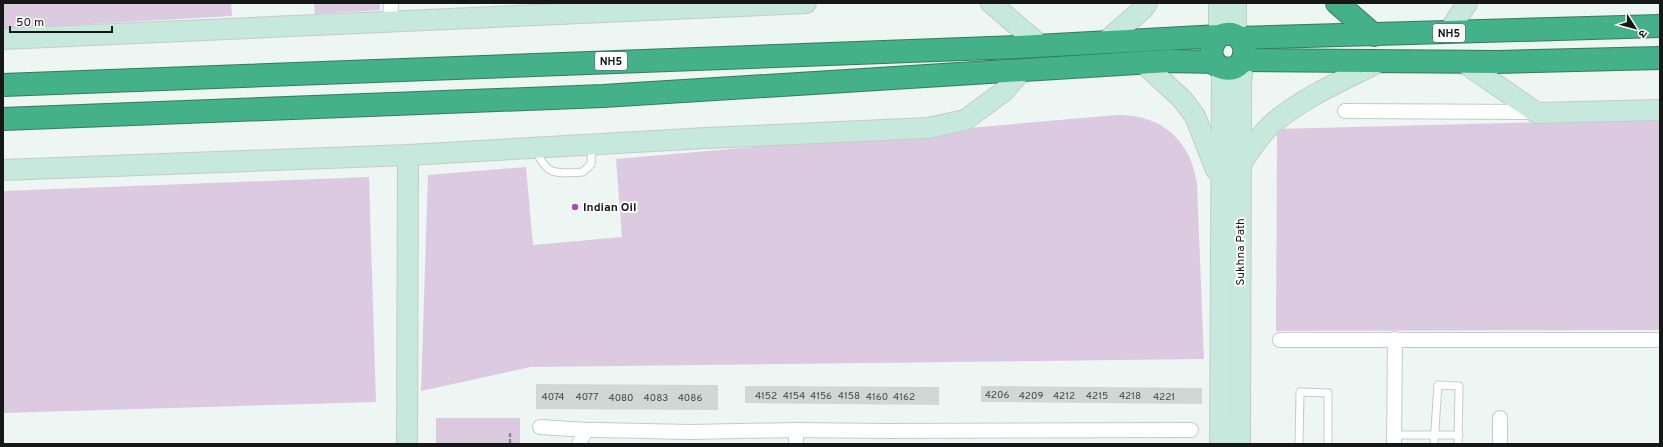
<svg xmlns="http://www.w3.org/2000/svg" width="1663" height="447" font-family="Overpass,'Noto Sans Devanagari',sans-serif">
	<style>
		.green { fill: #dccae1 }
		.building { fill: #cfd8d4 }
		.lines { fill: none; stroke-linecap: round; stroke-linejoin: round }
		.lane-casing { stroke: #c4ccc8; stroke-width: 9 }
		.street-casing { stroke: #c4ccc8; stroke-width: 16 }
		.secondary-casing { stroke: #c4ccc8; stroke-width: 22 }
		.highway-casing { stroke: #347b62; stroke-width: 24 }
		.path { stroke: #858b88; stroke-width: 2.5; stroke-dasharray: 4 2; stroke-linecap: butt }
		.lane { stroke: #fff; stroke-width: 7 }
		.street { stroke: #fff; stroke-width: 14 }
		.secondary { stroke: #c7e8dc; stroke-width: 20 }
		.highway { stroke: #44b18b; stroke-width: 22 }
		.poi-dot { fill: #a44dba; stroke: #fff; stroke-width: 1.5 }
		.labels { text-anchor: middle; stroke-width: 4; stroke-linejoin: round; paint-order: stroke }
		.number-label { font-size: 10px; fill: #444846 }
		.shield { fill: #fff; stroke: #5c5d5d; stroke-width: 1 }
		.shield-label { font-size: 11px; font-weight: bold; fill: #161817 }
		.poi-label { font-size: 12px; font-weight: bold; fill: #161817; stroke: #fff; text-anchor: start }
		.street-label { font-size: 12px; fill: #161817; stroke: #fff }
	</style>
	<rect width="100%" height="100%" fill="#edf6f2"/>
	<g class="green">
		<path d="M3 3H231L232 16 3 29Z"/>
		<path d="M314 3H380V10L315 14Z"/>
		<path d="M1117 115C1161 114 1191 140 1197 184L1204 359 531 367 421 391 428 175 526 167 533 245 622 237 616 159Z"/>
		<path d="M1660 119V330L1276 331 1277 129Z"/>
		<path d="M369 177 376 402 3 413V191Z"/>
		<rect x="436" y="418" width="84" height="26"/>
	</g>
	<g class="building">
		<path d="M536 384 718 385V410L536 409Z"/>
		<path d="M745 386 939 387V405L745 403Z"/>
		<path d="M981 386 1202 388V404L981 402Z"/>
	</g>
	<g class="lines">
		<g class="lane-casing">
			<g id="lane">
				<path d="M536 150C547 177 557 173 583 172L591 164 592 145"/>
				<path d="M1394 435H1459"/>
				<path d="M1299 444 1300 392 1328 393V444"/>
				<path d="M1434 444 1438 385 1459 386 1458 444"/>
			</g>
		</g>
		<g class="street-casing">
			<g id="street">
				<path d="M390 23 391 3"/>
				<path d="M1345 111 1537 112"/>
				<path d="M1280 340H1660"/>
				<path d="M540 427 586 430"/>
				<path d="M796 430V444"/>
				<path d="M579 444 586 430H599L690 432 796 430 886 431 1191 430"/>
				<path d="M1394 444 1395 339"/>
				<path d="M1500 444V418"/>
			</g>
		</g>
		<g class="secondary-casing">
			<g id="secondary">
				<path d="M991 3 1040 45"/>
				<path d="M1219 3V36"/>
				<path d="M1236 3V36"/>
				<path d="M1448 33 1467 3"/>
				<path d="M3 39 806 3"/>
				<path d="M1105 42 1143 9 1147 3"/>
				<path d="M1463 62 1537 113 1660 110"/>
				<path d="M1143 63 1182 99 1195 116 1216 170"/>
				<path d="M1240 166C1249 151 1259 136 1272 124 1303 97 1344 80 1381 61"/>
				<path d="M3 170 408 155 706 138 928 128 965 120 1003 92 1022 70"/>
				<path d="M407 444 408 155"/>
				<path d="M1220 444 1222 67"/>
				<path d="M1240 444 1241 85 1243 60"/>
			</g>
		</g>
		<g class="highway-casing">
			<g id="highway">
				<path d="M1337 3 1374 35"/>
				<path d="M1239 38 1660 26"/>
				<path d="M1243 60 1498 62 1660 58"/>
				<path d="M3 85 1018 47 1219 36C1251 23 1253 75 1223 68 1206 64 1210 45 1219 36"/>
				<path d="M3 119 603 96 1169 61 1215 62"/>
			</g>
		</g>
		<path class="path" d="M510 433V444"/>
		<use href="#lane" class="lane"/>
		<use href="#street" class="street"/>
		<use href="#secondary" class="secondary"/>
		<use href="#highway" class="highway"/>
	</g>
	<circle class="poi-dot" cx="575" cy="207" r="4"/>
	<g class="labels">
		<g class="number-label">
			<text x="997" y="398">4206</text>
			<text x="766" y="399">4152</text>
			<text x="794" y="399">4154</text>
			<text x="821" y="399">4156</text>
			<text x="849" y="399">4158</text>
			<text x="1031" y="399">4209</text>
			<text x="1064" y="399">4212</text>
			<text x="1097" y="399">4215</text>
			<text x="1130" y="399">4218</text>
			<text x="553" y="400">4074</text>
			<text x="587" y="400">4077</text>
			<text x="877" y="400">4160</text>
			<text x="904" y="400">4162</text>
			<text x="1164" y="400">4221</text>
			<text x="621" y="401">4080</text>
			<text x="656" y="401">4083</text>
			<text x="690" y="401">4086</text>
		</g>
		<g class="shield">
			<rect x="1433" y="24" width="32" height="18" rx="3"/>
			<rect x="595" y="52" width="32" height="18" rx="3"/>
		</g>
		<g class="shield-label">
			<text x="1449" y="37">NH5</text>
			<text x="611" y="65">NH5</text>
		</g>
		<g class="poi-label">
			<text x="583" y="211">Indian Oil</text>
		</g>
		<g class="street-label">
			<text transform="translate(1240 252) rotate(-90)" y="4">Sukhna Path</text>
		</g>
	</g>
	<rect width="1663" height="447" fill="none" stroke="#161817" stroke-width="8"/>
	<g transform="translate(1635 28) rotate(126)" stroke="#ffffff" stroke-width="3" paint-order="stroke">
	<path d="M0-3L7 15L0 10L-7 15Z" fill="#161817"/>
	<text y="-6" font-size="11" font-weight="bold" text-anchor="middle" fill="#161817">उ</text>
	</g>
	<path d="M10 26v6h102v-6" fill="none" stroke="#161817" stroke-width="2"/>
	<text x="16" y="26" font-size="12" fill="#161817" stroke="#ffffff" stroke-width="3" paint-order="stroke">50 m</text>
</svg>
